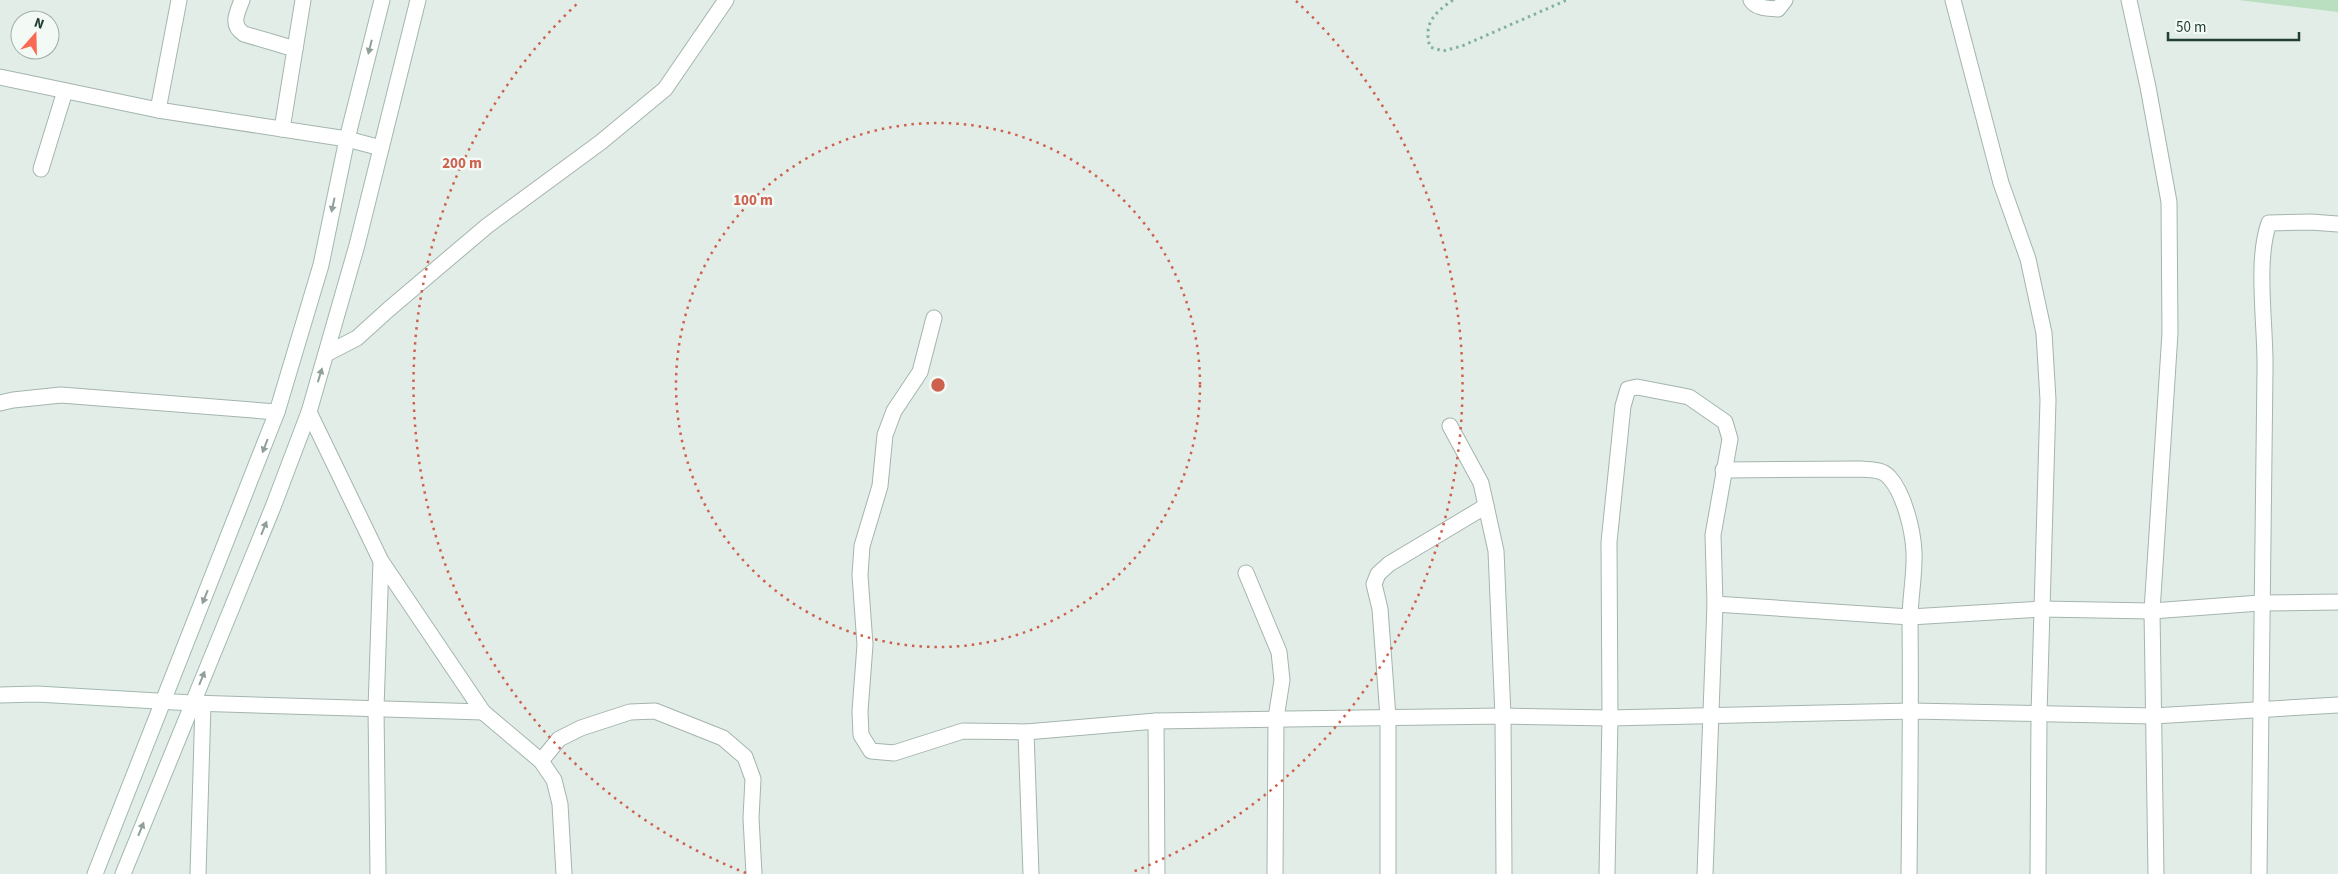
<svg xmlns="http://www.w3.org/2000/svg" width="2338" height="874" font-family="'Source Sans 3',sans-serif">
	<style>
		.green { fill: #badfc0 }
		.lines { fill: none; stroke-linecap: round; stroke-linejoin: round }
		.street-casing { stroke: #a4b5ae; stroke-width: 17 }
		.secondary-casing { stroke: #a0b9ae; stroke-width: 17 }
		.path { stroke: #81b29d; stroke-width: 3; stroke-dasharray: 2.5 4; stroke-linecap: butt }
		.street { stroke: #fff; stroke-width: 15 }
		.secondary { stroke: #fff; stroke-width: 15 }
		.oneway { fill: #909f9a }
		.ring { fill: none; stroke: #ce614e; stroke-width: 2.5; stroke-dasharray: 2.5 5 }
		.centre { fill: #ce614e; stroke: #f3f9f5; stroke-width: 2.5 }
		.ring-label { font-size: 15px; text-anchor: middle; font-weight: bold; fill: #ce614e; stroke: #f3f9f5; stroke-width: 5; stroke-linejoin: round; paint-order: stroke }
	</style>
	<rect width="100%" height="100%" fill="#e2ede7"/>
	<path class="green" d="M2238 0H2338V12Z"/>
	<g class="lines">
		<g class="street-casing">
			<g id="street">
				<path d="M242 0C237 13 230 25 244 34L295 49"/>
				<path d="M1751 0C1757 9 1768 8 1778 9L1785 0"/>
				<path d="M1953 0 2001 183 2028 259 2044 333 2048 400 2039 714 2038 874"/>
				<path d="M2129 0 2148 87 2169 202 2170 333 2152 611 2156 874"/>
				<path d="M0 77 158 110 347 139 381 148"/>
				<path d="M158 110 179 0"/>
				<path d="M282 129 303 0"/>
				<path d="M41 169 65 91"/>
				<path d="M934 318 920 372 894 411 885 435 880 486 862 546 860 575 865 645 860 711 861 735 871 751 894 753 963 731 1026 732 1156 721 1503 716 1610 718 1912 711 2153 716 2338 705"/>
				<path d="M326 354 357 338 389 309 487 226 601 142 665 89 726 0"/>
				<path d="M0 403 13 400 61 395 277 412"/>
				<path d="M309 412 381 561 483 712 541 761 554 780 560 804 564 874"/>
				<path d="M1450 426 1481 483 1496 551 1503 716 1504 874"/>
				<path d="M1723 470 1861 469C1872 470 1882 469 1889 477 1904 493 1913 530 1914 552 1915 574 1910 597 1910 620 1911 705 1910 789 1909 874"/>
				<path d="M1246 573 1279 652 1282 680 1276 718 1275 874"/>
				<path d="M1715 604 1910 617 2042 609 2152 611 2260 603 2338 602"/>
				<path d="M192 703 483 712"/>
				<path d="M1156 721 1157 874"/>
				<path d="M1026 732 1031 874"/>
				<path d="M541 761 559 739 581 728 630 712 655 711 723 738 745 757 753 779 751 818 754 874"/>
				<path d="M198 874 203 704"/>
				<path d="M378 874 376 708 381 561"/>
				<path d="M1388 874V717L1380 609 1374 584 1378 574 1389 564 1486 506"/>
				<path d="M1607 874 1610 718 1609 542 1623 406 1628 389 1637 387 1689 397 1725 422 1730 439 1713 535 1715 604 1705 874"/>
				<path d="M2259 874C2260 706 2262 538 2265 370 2266 327 2255 261 2269 223L2311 222 2338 224"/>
			</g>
		</g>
		<g class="secondary-casing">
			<g id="secondary">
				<path d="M0 695 37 694 192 703"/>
				<path d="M95 874 277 412 321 265 347 139 382 0"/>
				<path d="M123 874 273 507 309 412 357 245 418 0"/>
			</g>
		</g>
		<path class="path" d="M1453 0C1434 13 1423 24 1430 47L1443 51 1462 46 1567 0"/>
		<use href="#street" class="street"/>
		<use href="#secondary" class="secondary"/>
	</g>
	<defs><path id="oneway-solid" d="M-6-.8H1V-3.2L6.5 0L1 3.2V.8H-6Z" transform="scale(1.25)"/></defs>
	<g class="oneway">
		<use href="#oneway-solid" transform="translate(370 47) rotate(104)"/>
		<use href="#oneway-solid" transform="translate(333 205) rotate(102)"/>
		<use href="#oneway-solid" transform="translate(320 375) rotate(-73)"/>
		<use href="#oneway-solid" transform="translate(265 446) rotate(111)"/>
		<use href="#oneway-solid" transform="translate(264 528) rotate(-68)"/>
		<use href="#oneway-solid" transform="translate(205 597) rotate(112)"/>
		<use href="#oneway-solid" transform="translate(202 678) rotate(-68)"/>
		<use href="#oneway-solid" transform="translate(141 829) rotate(-68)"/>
	</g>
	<g class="ring">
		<circle cx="938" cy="385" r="262"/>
		<path d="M746 873A525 525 0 0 1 580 1M1296 1A525 525 0 0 1 1130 873"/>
	</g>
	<circle cx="938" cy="385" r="8" class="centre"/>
	<g class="ring-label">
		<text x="462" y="168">200 m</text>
		<text x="753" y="205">100 m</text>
	</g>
	<g transform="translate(35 35) rotate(20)"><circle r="24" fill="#f3f9f5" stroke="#9fafa8"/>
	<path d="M0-4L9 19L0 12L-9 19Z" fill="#f96a54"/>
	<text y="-8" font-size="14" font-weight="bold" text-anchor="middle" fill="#213f34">N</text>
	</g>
	<path d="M2168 32v8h131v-8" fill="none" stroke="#213f34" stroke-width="2.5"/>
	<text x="2176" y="32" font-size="15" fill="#213f34" stroke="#f3f9f5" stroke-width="4" paint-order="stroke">50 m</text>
</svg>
